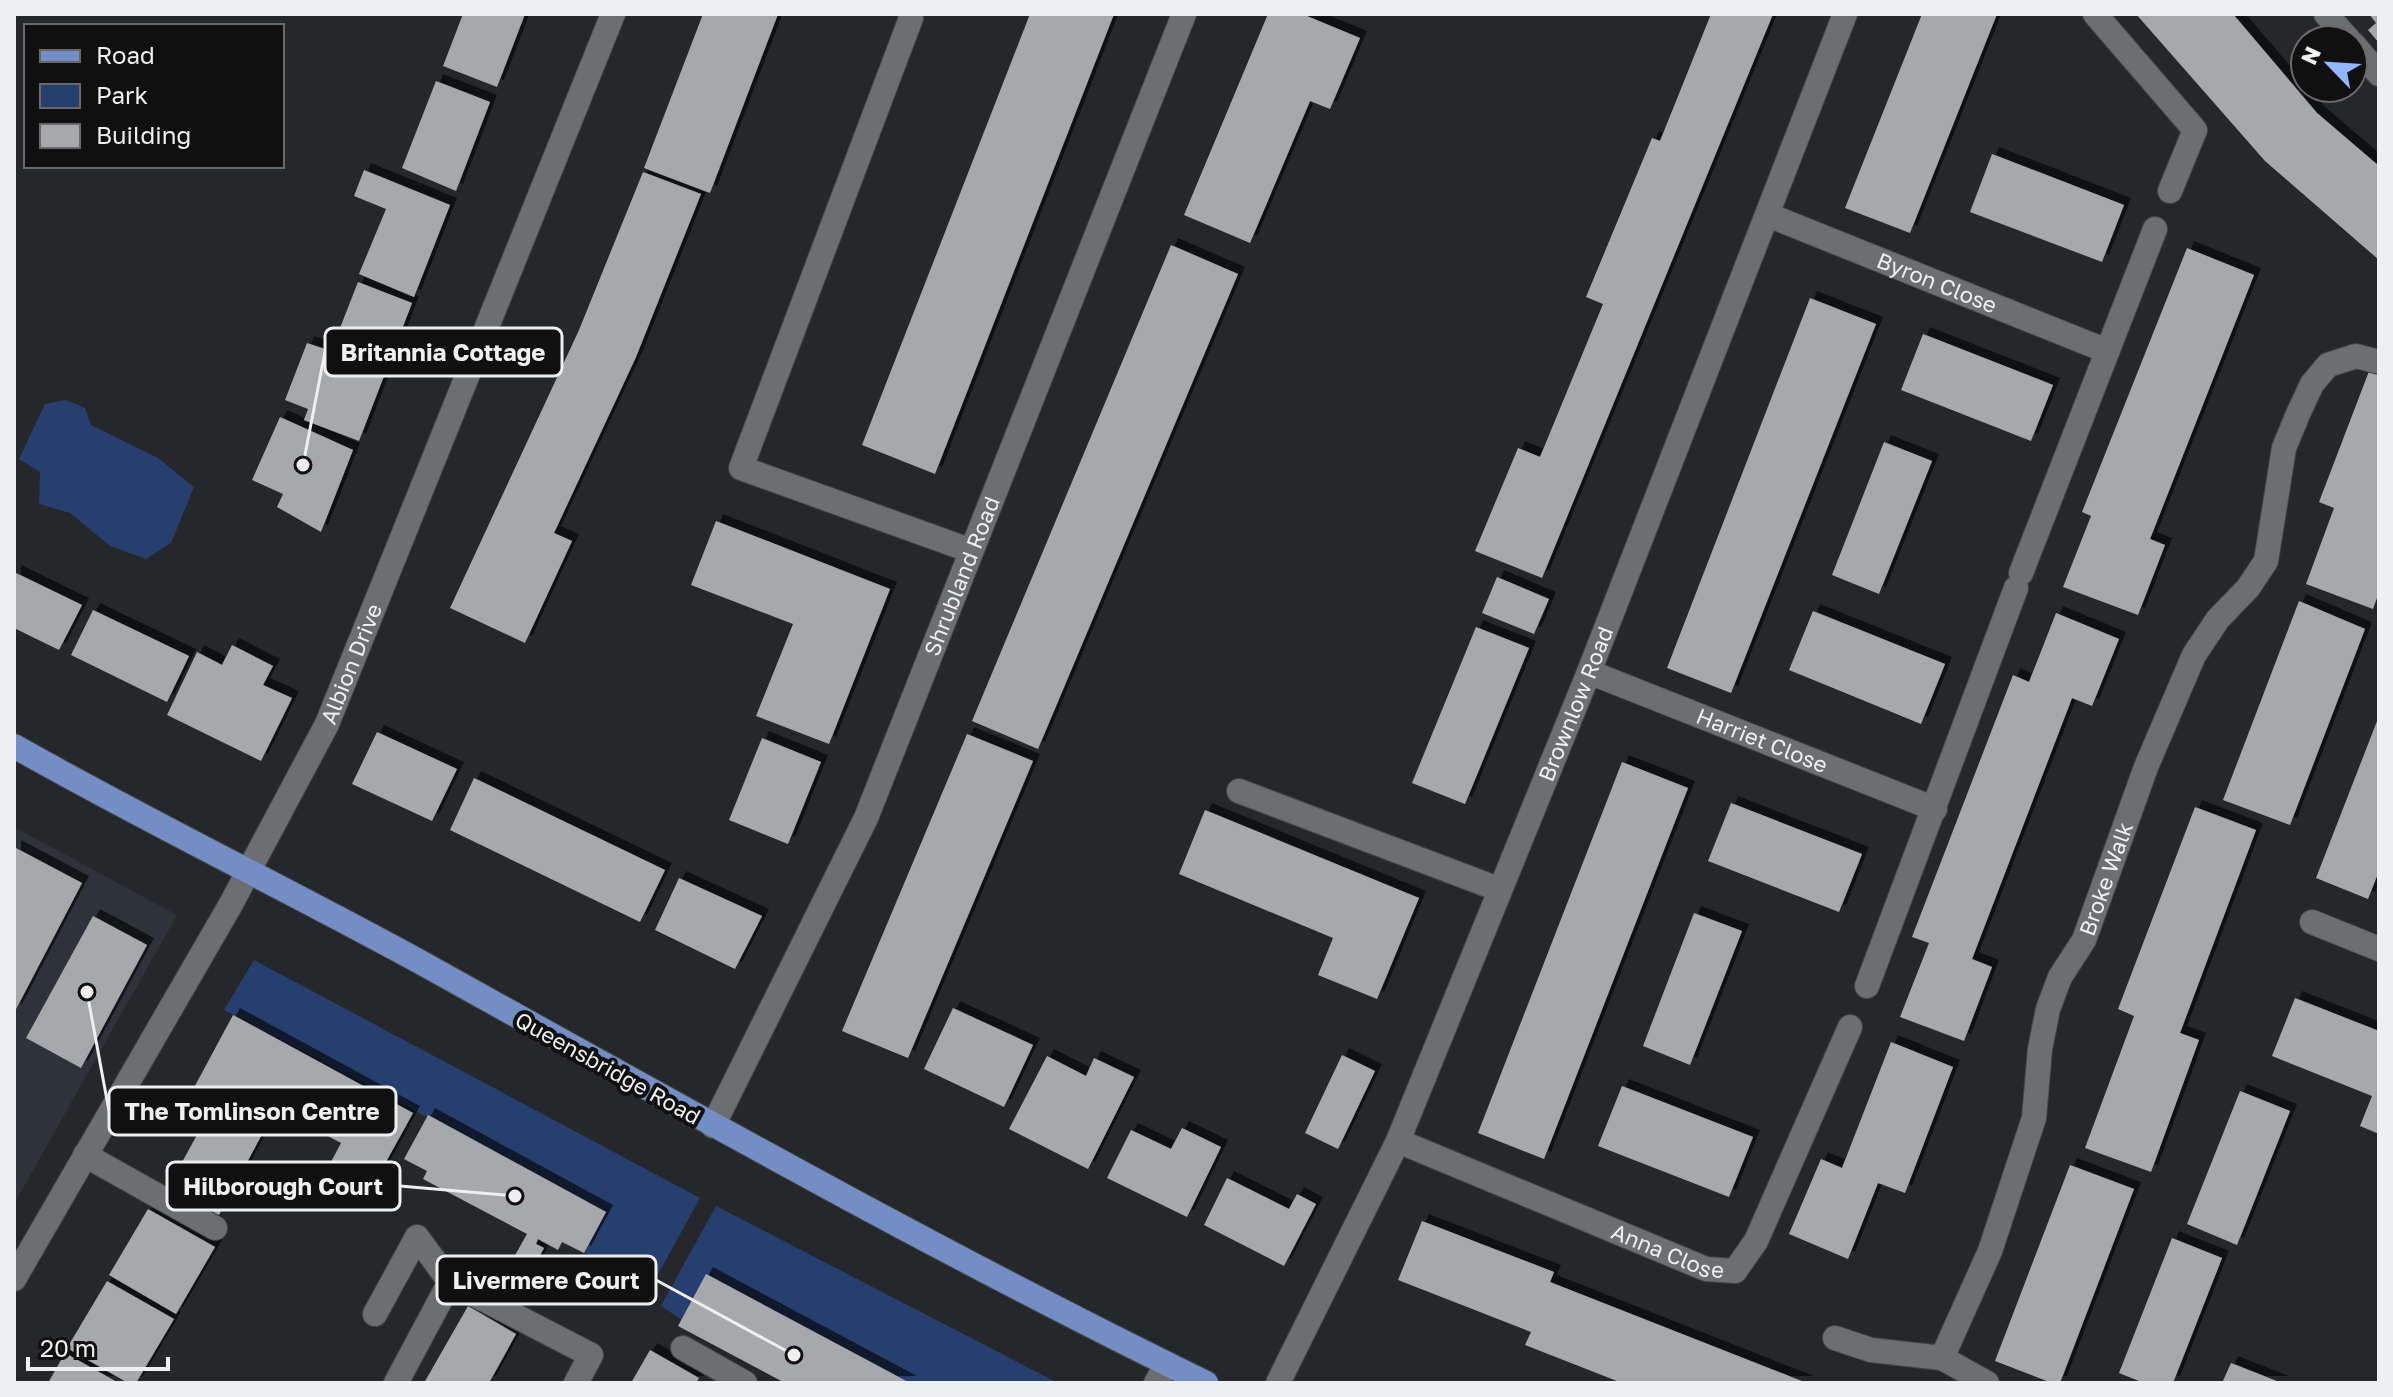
<svg xmlns="http://www.w3.org/2000/svg" width="2393" height="1397" font-family="'Golos Text',sans-serif">
	<style>
		.built { fill: #2e323a }
		.green { fill: #273f6e }
		.building { fill: #a6a8ab; filter: url(#shadow) }
		.lines { fill: none; stroke-linecap: round; stroke-linejoin: round }
		.minor-casing { stroke: #454648; stroke-width: 26 }
		.major-casing { stroke: #454648; stroke-width: 26 }
		.minor { stroke: #6d6e72; stroke-width: 24 }
		.major { stroke: #738ec4; stroke-width: 24 }
		.labels { text-anchor: middle; stroke-width: 8; stroke-linejoin: round; paint-order: stroke }
		.street-label { font-size: 22px; fill: #eeeff1; stroke: #101011 }
		.leader { fill: none; stroke: #eeeff1; stroke-width: 3 }
		.callout-dot { fill: #eeeff1; stroke: #101011; stroke-width: 3 }
		.callout { fill: #101011; stroke: #eeeff1; stroke-width: 3 }
		.callout-label { font-size: 24px; text-anchor: middle; font-weight: bold; fill: #eeeff1 }
	</style>
	<defs>
		<filter id="shadow"><feDropShadow dx="7" dy="-7" stdDeviation="0" flood-color="#0009"/></filter>
	</defs>
	<rect width="100%" height="100%" fill="#26272a"/>
	<path class="built" d="M14 827 177 915 14 1204Z"/>
	<g class="green">
		<path d="M66 400 85 408 91 425 158 458 194 487 171 543 146 559 110 546 70 513 39 504 40 472 19 459 45 404Z"/>
		<path d="M254 960 700 1198 651 1287 584 1253 606 1212 224 1010Z"/>
		<path d="M716 1206 1058 1383H910L682 1320 661 1306Z"/>
	</g>
	<g class="building">
		<path d="M463 14H525L497 87 443 66Z"/>
		<path d="M703 14H778L710 193 644 168Z"/>
		<path d="M1030 14H1114L935 474 862 445Z"/>
		<path d="M1268 14H1302L1360 38 1330 109 1310 101 1250 243 1184 215Z"/>
		<path d="M1711 14H1773L1542 578 1475 551 1518 448 1540 457 1603 304 1586 297 1652 138 1660 141Z"/>
		<path d="M1922 14H1997L1910 233 1845 208Z"/>
		<path d="M2136 14H2233L2317 113 2379 166V260L2265 161Z"/>
		<path d="M2369 14H2379V43L2368 30 2376 23Z"/>
		<path d="M436 81 490 102 456 191 402 168Z"/>
		<path d="M1992 154 2124 205 2102 262 1970 212Z"/>
		<path d="M364 170 450 205 414 297 359 274 386 209 354 196Z"/>
		<path d="M643 172 701 194 636 357 554 533 572 541 525 643 450 608 579 330Z"/>
		<path d="M1171 245 1238 274 1038 749 972 721Z"/>
		<path d="M2187 248 2254 275 2150 539 2165 545 2138 615 2063 587 2091 516 2082 512Z"/>
		<path d="M358 282 412 303 359 441 304 420 308 409 285 400 307 343 331 351Z"/>
		<path d="M1810 298 1876 324 1731 693 1667 668Z"/>
		<path d="M1923 334 2053 385 2031 441 1901 390Z"/>
		<path d="M2371 366 2379 369V592L2373 609 2306 584 2334 508 2319 502Z"/>
		<path d="M280 417 353 450 321 532 277 507 283 494 252 480Z"/>
		<path d="M1884 442 1932 461 1879 594 1832 575Z"/>
		<path d="M716 521 890 589 829 744 756 716 793 624 691 585Z"/>
		<path d="M14 572 82 605 59 650 14 628Z"/>
		<path d="M1497 577 1549 599 1534 634 1482 613Z"/>
		<path d="M2299 601 2365 629 2290 825 2223 800Z"/>
		<path d="M93 610 189 656 167 702 71 655Z"/>
		<path d="M1813 611 1945 664 1921 724 1789 670Z"/>
		<path d="M2056 613 2119 639 2092 706 2072 698 1972 959 1992 967 1964 1041 1900 1017 1929 943 1912 937 2013 675 2029 682Z"/>
		<path d="M1476 627 1529 648 1465 804 1412 783Z"/>
		<path d="M232 645 273 666 263 685 292 698 261 761 167 715 197 652 222 665Z"/>
		<path d="M2379 716V871L2368 899 2316 878Z"/>
		<path d="M377 732 457 769 432 821 352 784Z"/>
		<path d="M967 734 1033 761 908 1058 842 1031Z"/>
		<path d="M762 738 821 762 788 844 729 820Z"/>
		<path d="M1622 762 1688 788 1544 1159 1478 1133Z"/>
		<path d="M474 778 665 870 640 922 450 830Z"/>
		<path d="M1731 803 1862 854 1839 912 1708 861Z"/>
		<path d="M2195 807 2256 830 2180 1033 2199 1040 2151 1172 2085 1148 2134 1016 2118 1009Z"/>
		<path d="M1205 810 1419 898 1377 999 1318 975 1333 938 1179 874Z"/>
		<path d="M14 847 82 883 14 1013Z"/>
		<path d="M679 878 762 916 735 969 655 930Z"/>
		<path d="M1694 913 1742 931 1690 1065 1643 1046Z"/>
		<path d="M93 916 147 945 81 1068 26 1038Z"/>
		<path d="M2295 998 2379 1031V1134L2360 1126 2372 1096 2272 1056Z"/>
		<path d="M953 1008 1033 1045 1004 1107 924 1069Z"/>
		<path d="M233 1015 413 1113 365 1200 323 1177 341 1143 276 1108 219 1215 168 1188 204 1122 182 1110Z"/>
		<path d="M1891 1042 1953 1067 1905 1193 1878 1183 1848 1259 1789 1234 1821 1159 1842 1168Z"/>
		<path d="M1342 1055 1375 1071 1338 1149 1305 1133Z"/>
		<path d="M1047 1056 1086 1076 1094 1058 1134 1077 1088 1169 1009 1129Z"/>
		<path d="M1622 1086 1753 1137 1729 1197 1598 1146Z"/>
		<path d="M2240 1091 2290 1111 2237 1245 2187 1224Z"/>
		<path d="M428 1115 606 1212 584 1253 562 1242 558 1250 538 1239 536 1244 544 1248 525 1283 505 1273 527 1234 423 1179 427 1171 404 1159Z"/>
		<path d="M1182 1128 1221 1147 1187 1217 1107 1178 1131 1130 1171 1149Z"/>
		<path d="M2070 1165 2134 1189 2060 1383H2052L1995 1361Z"/>
		<path d="M1227 1178 1289 1209 1297 1194 1316 1204 1284 1266 1204 1225Z"/>
		<path d="M148 1209 215 1247 176 1314 109 1275Z"/>
		<path d="M1422 1221 1554 1272 1550 1282 1807 1383H1622L1525 1345 1531 1332 1398 1280Z"/>
		<path d="M2172 1238 2222 1258 2173 1383H2144L2119 1373Z"/>
		<path d="M706 1274 910 1383H785L678 1326Z"/>
		<path d="M107 1281 174 1319 136 1383H128L67 1348Z"/>
		<path d="M468 1306 516 1334 489 1383H424Z"/>
		<path d="M650 1350 699 1378 696 1383H631Z"/>
		<path d="M65 1353 119 1383H48Z"/>
		<path d="M2231 1363 2282 1383H2222Z"/>
	</g>
	<g class="lines">
		<g class="minor-casing">
			<g id="minor">
				<path d="M2095 14 2195 130 2170 191"/>
				<path d="M2326 14 2349 40"/>
				<path d="M911 18 741 468 969 550"/>
				<path d="M2353 44 2379 74"/>
				<path id="s1" d="M1768 215 2107 351"/>
				<path d="M2021 573 2155 229"/>
				<path id="s2" d="M1589 672 1935 809"/>
				<path d="M1239 791 1498 889"/>
				<path d="M2312 922 2379 949"/>
				<path d="M1867 986 2016 588"/>
				<path id="s3" d="M713 1126 866 818 1184 14"/>
				<path id="s4" d="M1398 1141 1706 1269 1735 1271 1756 1241 1850 1027"/>
				<path d="M85 1155 215 1228"/>
				<path id="s5" d="M14 1279 231 904 327 724 613 14"/>
				<path d="M375 1314 417 1237 450 1282 591 1355 576 1383"/>
				<path id="s6" d="M1835 1338 1871 1350 1942 1358 1990 1251 2034 1118 2040 1049 2048 1009 2060 977 2084 940 2146 767 2194 655 2218 619 2248 588 2266 561 2284 448 2298 414 2312 384 2328 365 2356 356 2379 362"/>
				<path d="M683 1348 745 1383"/>
				<path d="M1942 1358 1987 1383"/>
				<path d="M396 1383 450 1282"/>
				<path d="M1156 1383 1167 1364"/>
				<path id="s7" d="M1278 1383 1398 1141 1589 672 1845 14"/>
			</g>
		</g>
		<g class="major-casing">
			<path id="major" d="M14 746C148 822 287 889 422 963 681 1107 940 1253 1206 1383"/>
		</g>
		<use href="#minor" class="minor"/>
		<use href="#major" class="major"/>
	</g>
	<g class="labels">
		<g class="street-label">
			<text dy="8" stroke="none"><textPath href="#s1" startOffset="182">Byron Close</textPath></text>
			<text dy="8" stroke="none"><textPath href="#s3" startOffset="604">Shrubland Road</textPath></text>
			<text dy="8" stroke="none"><textPath href="#s5" startOffset="702">Albion Drive</textPath></text>
			<text dy="8" stroke="none"><textPath href="#s7" startOffset="742">Brownlow Road</textPath></text>
			<text dy="8" stroke="none"><textPath href="#s2" startOffset="186">Harriet Close</textPath></text>
			<text dy="8" stroke="none"><textPath href="#s6" startOffset="620">Broke Walk</textPath></text>
			<text transform="translate(608 1068) rotate(29)" y="8">Queensbridge Road</text>
			<text dy="8" stroke="none"><textPath href="#s4" startOffset="292">Anna Close</textPath></text>
		</g>
	</g>
	<path class="leader" d="M303 465L325 352M87 992L109 1111M515 1196L400 1186M794 1355L656 1280"/>
	<g class="callout-dot">
		<circle cx="303" cy="465" r="8"/>
		<circle cx="87" cy="992" r="8"/>
		<circle cx="515" cy="1196" r="8"/>
		<circle cx="794" cy="1355" r="8"/>
	</g>
	<g class="callout">
		<rect x="325" y="328" width="237" height="48" rx="8"/>
		<rect x="109" y="1087" width="287" height="48" rx="8"/>
		<rect x="167" y="1162" width="233" height="48" rx="8"/>
		<rect x="437" y="1256" width="219" height="48" rx="8"/>
	</g>
	<g class="callout-label">
		<text x="443" y="361">Britannia Cottage</text>
		<text x="252" y="1120">The Tomlinson Centre</text>
		<text x="283" y="1195">Hilborough Court</text>
		<text x="546" y="1289">Livermere Court</text>
	</g>
	<rect width="2393" height="1397" fill="none" stroke="#eeeff1" stroke-width="32"/>
	<rect x="24" y="24" width="260" height="144" fill="#101011" stroke="#69696b" stroke-width="2"/>
	<rect x="40" y="50" width="40" height="12" fill="#738ec4" stroke="#69696b" stroke-width="2"/>
	<text x="96" y="64" font-size="24" fill="#eeeff1">Road</text>
	<rect x="40" y="84" width="40" height="24" fill="#273f6e" stroke="#69696b" stroke-width="2"/>
	<text x="96" y="104" font-size="24" fill="#eeeff1">Park</text>
	<rect x="40" y="124" width="40" height="24" fill="#a6a8ab" stroke="#69696b" stroke-width="2"/>
	<text x="96" y="144" font-size="24" fill="#eeeff1">Building</text>
	<g transform="translate(2329 64) rotate(295)"><circle r="38" fill="#101011" stroke="#69696b" stroke-width="2"/>
	<path d="M0-6L14 30L0 20L-14 30Z" fill="#92b7fd"/>
	<text y="-12" font-size="22" font-weight="bold" text-anchor="middle" fill="#eeeff1">N</text>
	</g>
	<path d="M28 1357v12h140v-12" fill="none" stroke="#eeeff1" stroke-width="4"/>
	<text x="40" y="1357" font-size="24" fill="#eeeff1" stroke="#101011" stroke-width="6" paint-order="stroke">20 m</text>
</svg>
